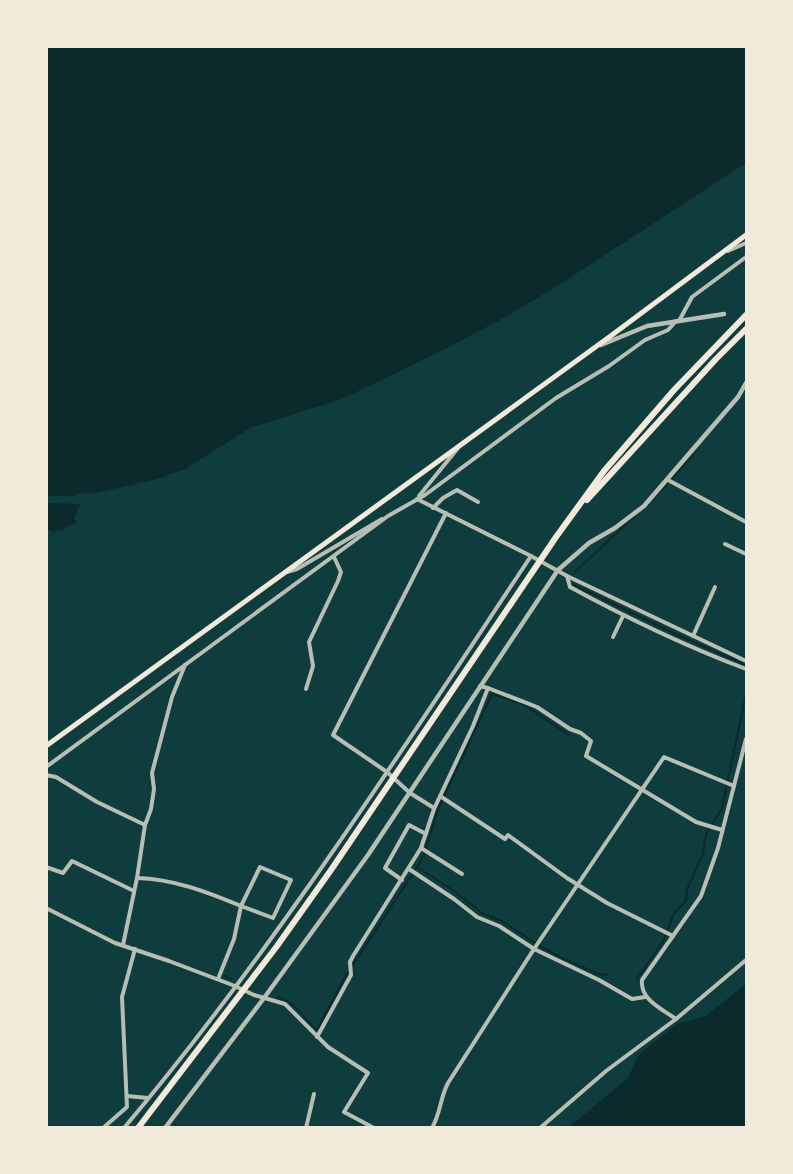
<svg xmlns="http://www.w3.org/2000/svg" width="793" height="1174" font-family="Poppins,sans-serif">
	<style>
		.water { fill: #0a2a2b }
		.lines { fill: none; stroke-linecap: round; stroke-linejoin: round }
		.stream { stroke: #0a2a2b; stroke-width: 2 }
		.minor { stroke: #b8beb3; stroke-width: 4 }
		.tertiary { stroke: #b8beb3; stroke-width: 4.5 }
		.secondary { stroke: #f1e9da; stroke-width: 5 }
		.motorway { stroke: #f1e9da; stroke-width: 6 }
	</style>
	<rect width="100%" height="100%" fill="#0f3d3e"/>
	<g class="water">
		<path d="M47 46 746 47V163L562 283 500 320 439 352 342 399 250 428 185 469 154 480 90 494 77 493 76 496H47Z"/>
		<path d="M46 503 81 504 74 517 76 521 75 524 70 525 62 531 51 532 50 530H47Z"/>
		<path d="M746 984V1127H569L628 1078 638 1055 677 1024 704 1017Z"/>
	</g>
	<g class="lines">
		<g class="stream">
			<path d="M648 505 694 454"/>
			<path d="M573 574 637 514"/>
			<path d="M572 584 680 636 746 665"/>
			<path d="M417 867 424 855 438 809 492 694 523 704 569 735"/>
			<path d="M225 976 231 979"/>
			<path d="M637 979 664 940 674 913 686 901 687 889 703 854 706 834 722 808 746 694"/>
			<path d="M278 997C300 1005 301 1017 317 1030L345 977 417 867 451 889 482 913 502 921 540 946 560 957 598 974 608 975"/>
			<path d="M175 1124V1128"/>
		</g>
		<g class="minor">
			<path d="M728 251 746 243"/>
			<path d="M679 321 692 297 746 257"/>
			<path d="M668 480 746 522"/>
			<path d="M419 496 458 448"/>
			<path d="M417 499 531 556 567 576 746 661"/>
			<path d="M433 508 443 498 457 490 478 502"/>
			<path d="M725 544 746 554"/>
			<path d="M287 572 297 569 382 519"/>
			<path d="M567 576 570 587C627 618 685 646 746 669"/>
			<path d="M693 636 715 587"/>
			<path d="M613 637 623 616"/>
			<path d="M488 688 537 707 570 729 581 733 591 741 586 756 696 822 722 830"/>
			<path d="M306 689 313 666 309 642 338 581 341 572 334 557"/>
			<path d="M46 767 388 516 425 495 556 398 609 366 645 340 668 330 676 321"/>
			<path d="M46 775 56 777 97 802 145 825"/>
			<path d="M440 796 505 839 508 835 567 878 607 903 673 936"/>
			<path d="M434 808 410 793 387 772 333 735 446 513"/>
			<path d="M421 848 462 874"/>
			<path d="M46 867 63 873 72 861 134 891"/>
			<path d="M409 869 454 899 477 917 499 926 534 949 599 980 632 999 645 997"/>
			<path d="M137 878C174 879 207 892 241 906L260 867 291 880 273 918 241 906 234 939 218 979"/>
			<path d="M402 880 385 868 409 825 426 834"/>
			<path d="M46 908 115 943 169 961 235 986 254 995 285 1004 328 1047 368 1073 344 1112 374 1128"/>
			<path d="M123 945 137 878 145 825 151 809 154 789 152 773 172 697 185 665"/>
			<path d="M676 1019C662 1009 640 1000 642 980L701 896 718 848 746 739"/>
			<path d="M317 1037 351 975 350 962 353 956 421 848 434 809 473 726 488 688 480 686"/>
			<path d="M127 1096 148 1098"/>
			<path d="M103 1128 127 1107 122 997 135 949"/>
			<path d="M124 1128C275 948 402 750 531 556"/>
			<path d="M306 1128 314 1094"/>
			<path d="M432 1128C441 1112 440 1098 448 1083L534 949 664 757 734 786"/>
			<path d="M540 1128 606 1071 676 1019 746 960"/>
		</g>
		<g class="tertiary">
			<path d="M601 345 647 326 724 314"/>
			<path d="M165 1128 264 998 368 855 558 570 589 543 615 528 644 506 738 397 746 383"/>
		</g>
		<path class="secondary" d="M46 746 612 335 746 235"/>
		<g class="motorway">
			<path d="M587 500 716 359 746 329"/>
			<path d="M138 1128 277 946 331 870 556 537 604 471 674 390 746 315"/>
		</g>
	</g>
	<rect width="793" height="1174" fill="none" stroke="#f1e9da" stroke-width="96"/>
</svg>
